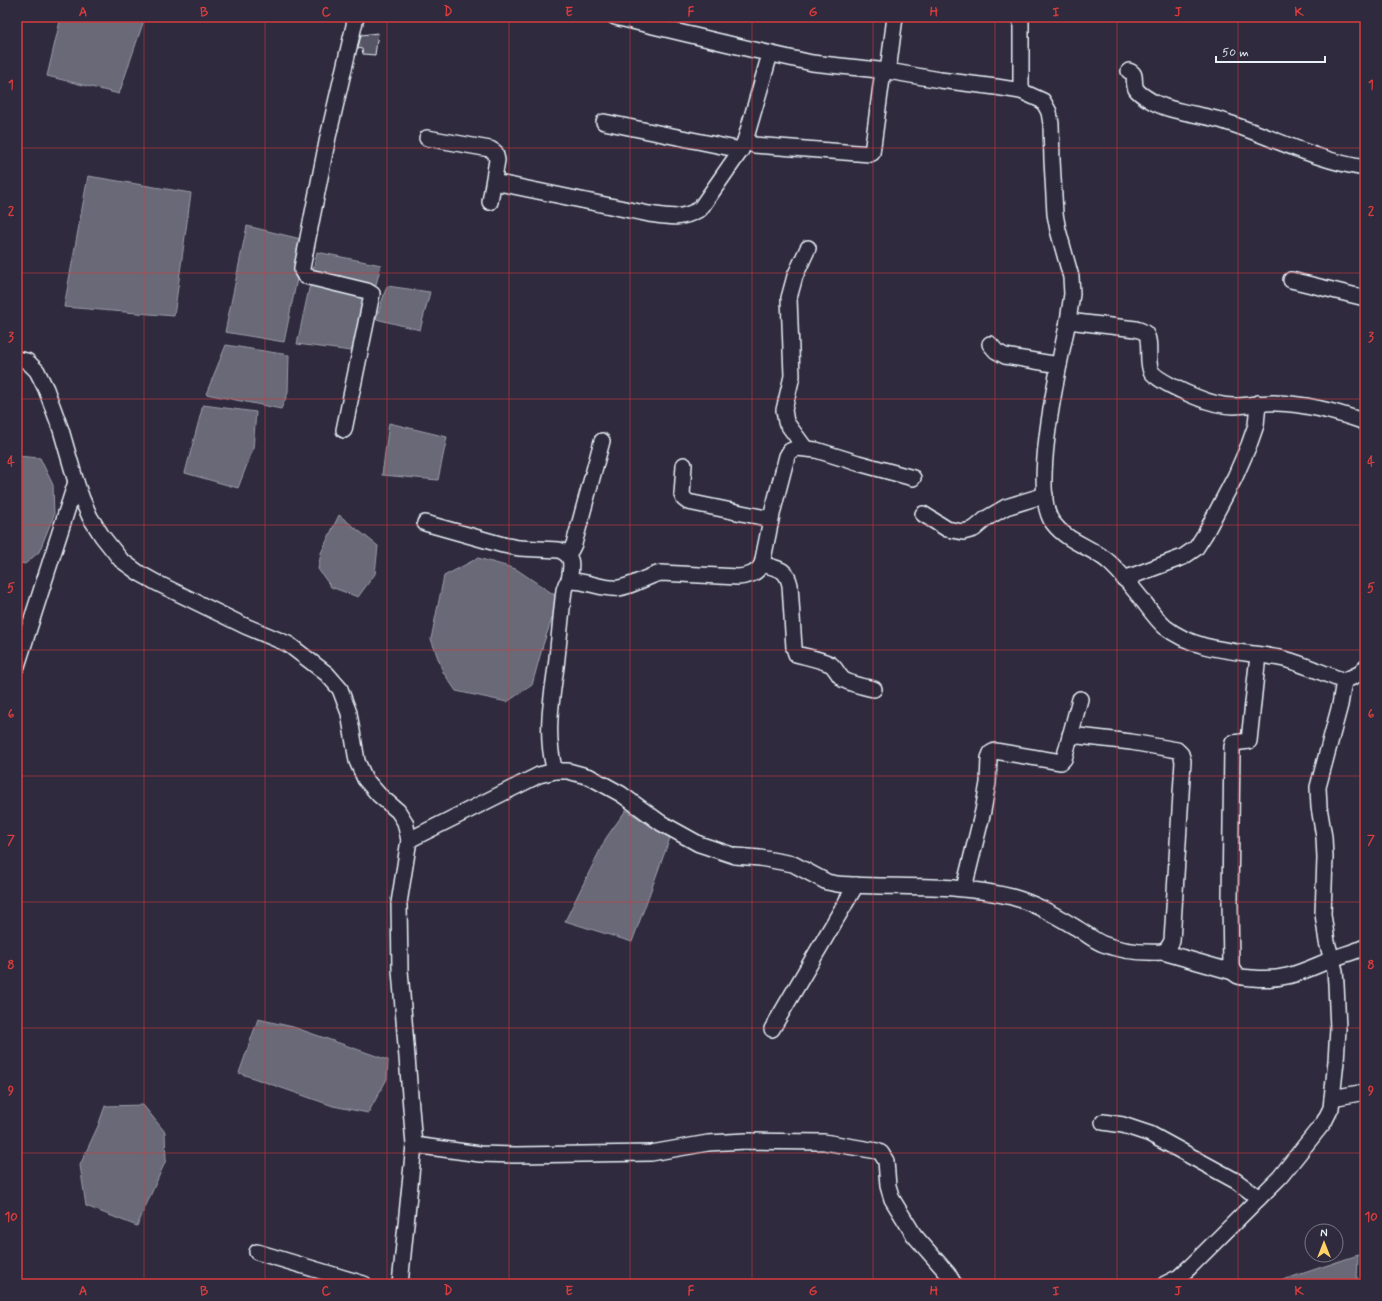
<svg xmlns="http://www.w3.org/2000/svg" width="1382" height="1301" font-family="Mynerve,sans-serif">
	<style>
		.water { fill: #696978; stroke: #9c9fab }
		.building { fill: #575565; stroke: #e8f1f8 }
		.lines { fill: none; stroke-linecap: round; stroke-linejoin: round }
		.street-casing { stroke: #e8f1f8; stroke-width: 18 }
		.street { stroke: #2f2a3d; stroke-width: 15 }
		.grid { fill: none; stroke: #d83c3d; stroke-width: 1; stroke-opacity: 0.55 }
		.neatline { fill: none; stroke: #d83c3d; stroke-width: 1.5 }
		.grid-label { font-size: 13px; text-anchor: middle; font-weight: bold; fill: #d83c3d }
	</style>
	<rect width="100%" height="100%" fill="#2f2a3d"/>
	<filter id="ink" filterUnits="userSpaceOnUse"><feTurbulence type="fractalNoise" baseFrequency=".025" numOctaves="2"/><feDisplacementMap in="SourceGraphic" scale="8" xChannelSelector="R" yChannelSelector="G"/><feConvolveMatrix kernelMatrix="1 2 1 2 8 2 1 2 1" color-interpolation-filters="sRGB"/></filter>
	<g filter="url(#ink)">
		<g class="water">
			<path d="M61 17H145L119 94 47 76Z"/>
			<path d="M88 176 191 193 174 316 64 307Z"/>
			<path d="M247 226 305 240 284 342 225 332Z"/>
			<path d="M317 252 381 265 359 352 297 344Z"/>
			<path d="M387 286 430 292 420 330 376 319Z"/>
			<path d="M226 345 289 355 288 393 281 409 206 394Z"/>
			<path d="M203 405 256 412 253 449 238 488 185 473Z"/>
			<path d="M389 423 447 437 438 480 382 475Z"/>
			<path d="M17 456 40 458 53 485 54 515 39 552 25 564 17 562Z"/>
			<path d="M339 515 378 546 375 574 358 597 331 587 318 569 321 553Z"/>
			<path d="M478 558 516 569 559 598 543 645 532 685 507 702 456 691 443 672 431 639 444 576Z"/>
			<path d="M626 810 670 838 632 942 565 921 606 838Z"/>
			<path d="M258 1019 293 1027 388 1060 387 1079 368 1113 333 1106 239 1073Z"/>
			<path d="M143 1105 165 1132 166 1160 137 1226 86 1206 80 1165 98 1126 105 1106Z"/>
			<path d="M1358 1255 1357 1284H1267L1274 1283Z"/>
		</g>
		<path class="building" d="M378 33 375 55 363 54 362 49 358 48 361 35Z"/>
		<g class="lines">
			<g class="street-casing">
				<g id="street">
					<path d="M615 17 750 49 812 63 888 71 940 80 996 87 1021 91 1043 101 1049 112 1051 124 1052 160 1055 214 1058 230 1071 277 1072 294 1068 321 1136 329C1139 330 1143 331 1145 333 1152 340 1146 361 1151 371 1156 380 1186 393 1196 397 1208 402 1220 406 1234 406 1248 406 1262 402 1276 403 1307 404 1337 412 1365 422"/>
					<path d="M1021 17V91"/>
					<path d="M770 54 745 141 754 145 870 154 872 153 883 71"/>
					<path d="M888 71 895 17"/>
					<path d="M1129 71C1138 74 1132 81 1136 89 1139 94 1148 99 1153 102 1176 114 1205 114 1229 123 1274 138 1318 161 1365 168"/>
					<path d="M604 122 741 150"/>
					<path d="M427 138 490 149 495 152 497 160 490 202"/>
					<path d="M494 182 649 214C669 217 681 220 700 209L741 150 745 141"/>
					<path d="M1291 280 1365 298"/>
					<path d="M1068 321C1060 361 1029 492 1053 523 1068 543 1093 547 1110 563 1122 574 1133 588 1144 602 1150 610 1157 620 1165 627 1199 654 1244 650 1284 659 1304 664 1324 674 1344 681L1340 705 1318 787 1319 807 1324 837 1325 858 1323 914 1327 942 1335 971 1336 984 1338 1029 1336 1061 1331 1108 1324 1122 1280 1177 1191 1266 1179 1277 1165 1284"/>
					<path d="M990 344 996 351 1005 356 1059 365"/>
					<path d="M17 359 27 361 37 371 46 389 61 430 76 482 82 499 90 517 102 536 121 560 139 573 157 583 245 626 288 644 327 674 340 689 349 713 357 761 365 779 379 795 398 811 405 822 409 840 399 903 400 970 414 1145 400 1284"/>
					<path d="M344 430 372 294 367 291 305 276 302 271V268L328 137 356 17"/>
					<path d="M805 448 786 422 784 410 792 376 789 298 795 276 808 248"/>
					<path d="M684 465 682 495 684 499 688 502 771 519"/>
					<path d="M923 514 947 529 963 532 974 529 987 518 1006 507 1045 495"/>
					<path d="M425 523 503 545 519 548 559 550C575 556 571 567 569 581"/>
					<path d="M565 553 571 550 574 544 602 441"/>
					<path d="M762 564C777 569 786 567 790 585L794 648 796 654C807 657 819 659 830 664 836 667 838 676 844 680 853 685 865 687 874 689"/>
					<path d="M1124 579 1183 557 1196 548 1205 534 1235 477 1249 445 1256 425 1258 403"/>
					<path d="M1258 655 1249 741 1233 743 1232 747 1230 901 1231 966C1234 978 1241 977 1253 978 1285 981 1301 972 1330 960 1342 955 1354 952 1365 947"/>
					<path d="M17 666 76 482"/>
					<path d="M1344 681 1361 673 1365 668"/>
					<path d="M555 771C545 737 551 702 556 667 559 641 561 615 564 590L566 584 569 581C586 580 603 590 619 588 633 586 647 576 661 573L738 577C748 576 757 574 762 564L773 510 787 456 790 451 797 448 816 450 858 463 913 478"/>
					<path d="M409 840 539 775 555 771H568L590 777 621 794 661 823 699 844 735 856 760 858 793 864 827 882 837 884C897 889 953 882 1012 897 1034 903 1055 915 1075 927 1084 932 1093 940 1103 944 1121 951 1144 953 1163 952L1168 948 1172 941 1183 761 1181 754 1177 750 1131 742 1070 735"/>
					<path d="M964 888 983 811 988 783 989 758 991 753 995 751 1061 762 1064 759 1080 699"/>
					<path d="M1163 952 1233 972"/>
					<path d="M772 1029 856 885"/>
					<path d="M1332 1098 1365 1092"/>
					<path d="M1103 1122 1123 1125 1150 1134 1236 1181 1259 1198"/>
					<path d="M414 1145 480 1154 516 1155 651 1153 708 1143 746 1141 824 1142 877 1151 881 1153 886 1161 888 1186 892 1199 914 1235 948 1274 954 1284"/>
					<path d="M257 1252 364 1284"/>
				</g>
			</g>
			<use href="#street" class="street"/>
		</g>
	</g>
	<path class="grid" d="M144 17V1284M265 17V1284M387 17V1284M509 17V1284M630 17V1284M752 17V1284M873 17V1284M995 17V1284M1117 17V1284M1238 17V1284M17 148H1365M17 273H1365M17 399H1365M17 525H1365M17 650H1365M17 776H1365M17 902H1365M17 1028H1365M17 1153H1365"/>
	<rect width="1382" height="1301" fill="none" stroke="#2f2a3d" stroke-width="44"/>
	<g transform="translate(1324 1243)"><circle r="19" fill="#2f2a3d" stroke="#797a88"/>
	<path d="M0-3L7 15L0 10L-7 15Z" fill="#ffd166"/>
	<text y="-6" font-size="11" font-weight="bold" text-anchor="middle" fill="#e8f1f8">N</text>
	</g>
	<path d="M1216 56v6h109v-6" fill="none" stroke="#e8f1f8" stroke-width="2"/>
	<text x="1222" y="56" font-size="12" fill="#e8f1f8" stroke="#2f2a3d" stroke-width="3" paint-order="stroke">50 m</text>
	<rect x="22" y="22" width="1338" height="1257" class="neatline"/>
	<g class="grid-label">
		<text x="83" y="16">A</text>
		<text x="204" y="16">B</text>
		<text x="326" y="16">C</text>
		<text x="448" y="16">D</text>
		<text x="569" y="16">E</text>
		<text x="691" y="16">F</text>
		<text x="813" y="16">G</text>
		<text x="934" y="16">H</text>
		<text x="1056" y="16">I</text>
		<text x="1178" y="16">J</text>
		<text x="1299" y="16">K</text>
		<text x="11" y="89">1</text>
		<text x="1371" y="89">1</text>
		<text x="11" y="215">2</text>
		<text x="1371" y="215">2</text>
		<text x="11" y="341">3</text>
		<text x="1371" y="341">3</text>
		<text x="11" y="466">4</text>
		<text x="1371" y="466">4</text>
		<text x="11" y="592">5</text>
		<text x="1371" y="592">5</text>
		<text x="11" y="718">6</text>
		<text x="1371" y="718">6</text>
		<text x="11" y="844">7</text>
		<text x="1371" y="844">7</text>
		<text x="11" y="969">8</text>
		<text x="1371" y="969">8</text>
		<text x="11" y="1095">9</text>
		<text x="1371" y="1095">9</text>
		<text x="11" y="1221">10</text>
		<text x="1371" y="1221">10</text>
		<text x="83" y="1295">A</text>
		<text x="204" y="1295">B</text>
		<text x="326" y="1295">C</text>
		<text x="448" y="1295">D</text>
		<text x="569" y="1295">E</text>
		<text x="691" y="1295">F</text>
		<text x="813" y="1295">G</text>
		<text x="934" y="1295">H</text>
		<text x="1056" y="1295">I</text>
		<text x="1178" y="1295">J</text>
		<text x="1299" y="1295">K</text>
	</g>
</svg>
